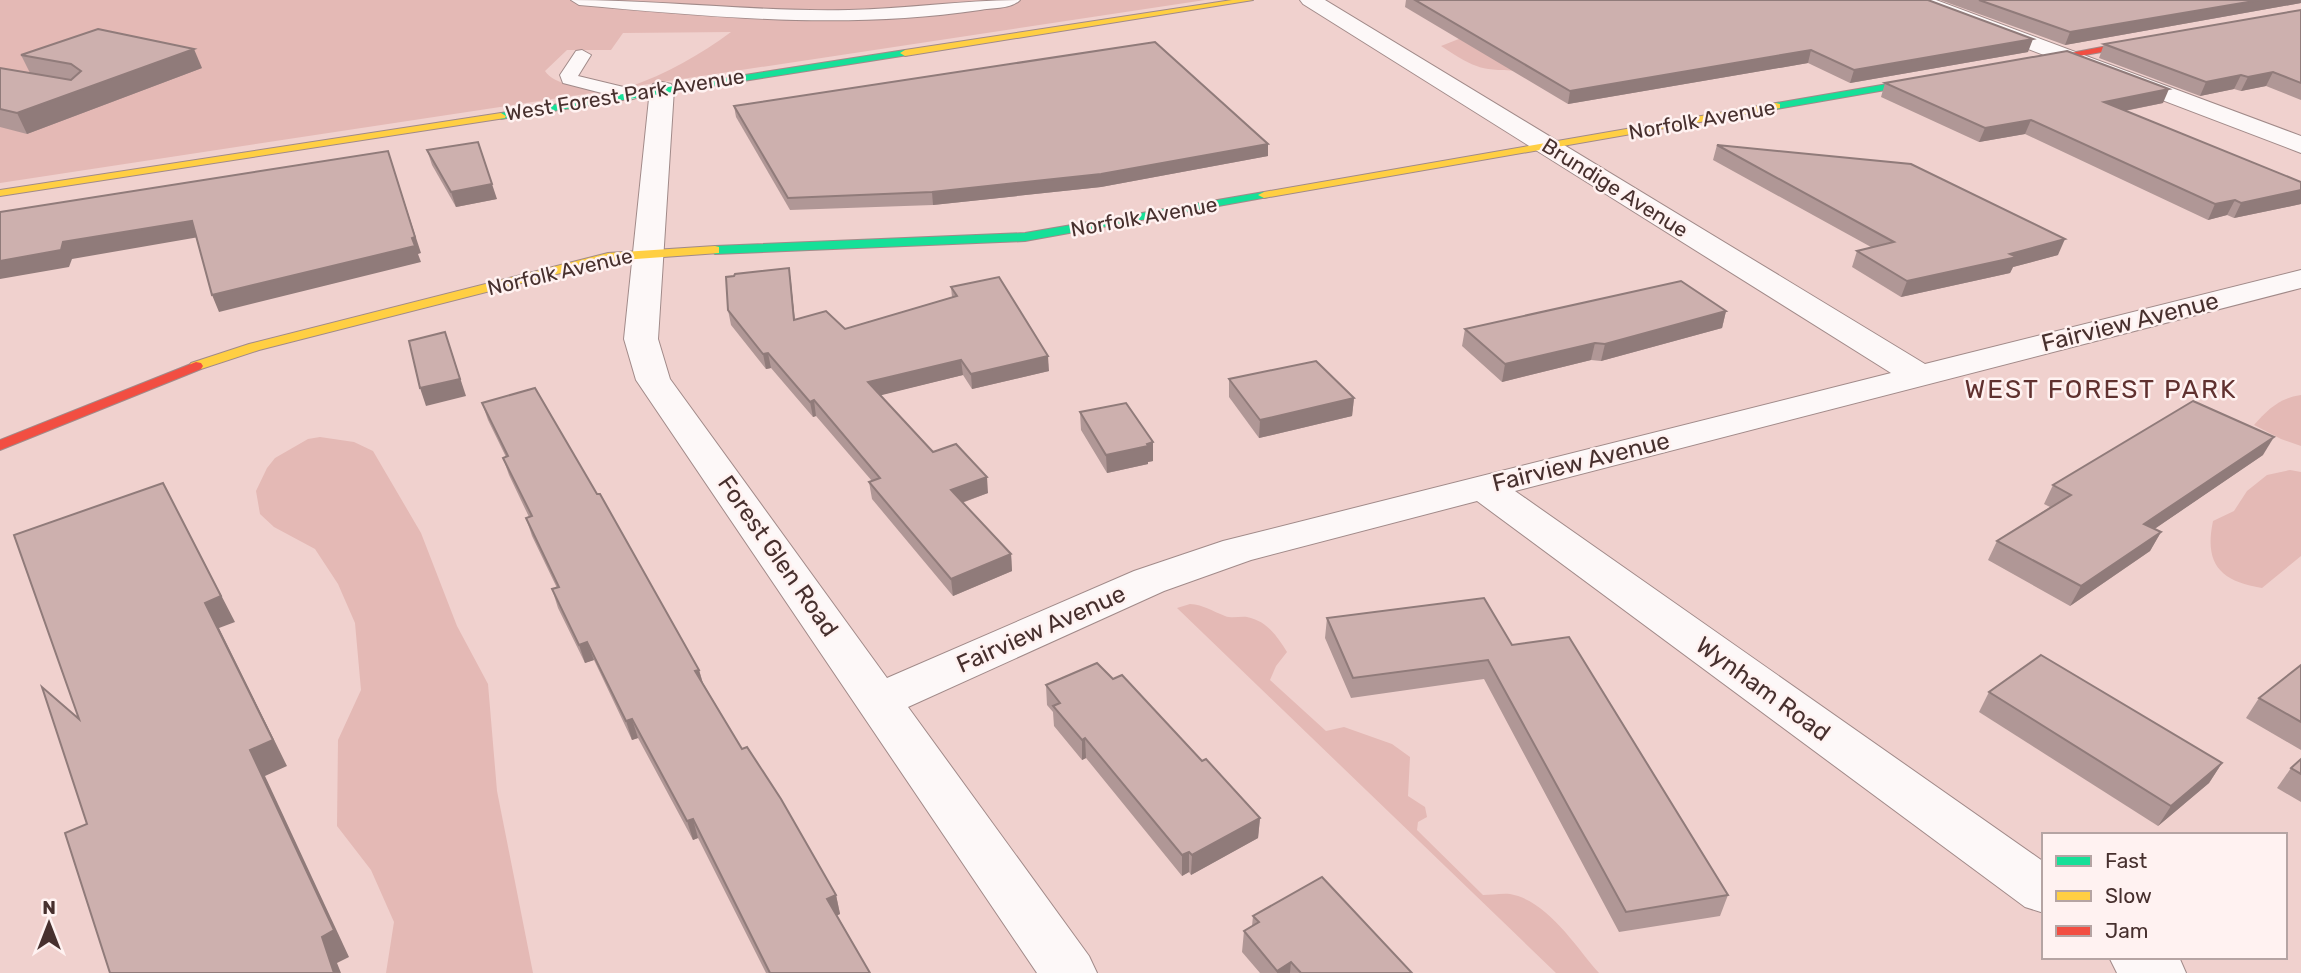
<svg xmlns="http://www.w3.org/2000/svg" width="2301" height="973" font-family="Rubik,sans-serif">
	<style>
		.green { fill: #e4b9b5 }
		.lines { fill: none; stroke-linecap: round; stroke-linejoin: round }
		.lane-casing { stroke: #a18a89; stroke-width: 2 }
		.street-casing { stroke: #a18a89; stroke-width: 2 }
		.fast-casing { stroke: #a18a89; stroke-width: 2 }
		.slow-casing { stroke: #a18a89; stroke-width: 2 }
		.jam-casing { stroke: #a18a89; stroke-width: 2 }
		.lane { fill: #fdf8f8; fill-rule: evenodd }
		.street { fill: #fdf8f8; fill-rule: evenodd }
		.fast { fill: #16e098; fill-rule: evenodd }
		.slow { fill: #ffcf43; fill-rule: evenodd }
		.jam { fill: #f24e42; fill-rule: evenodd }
		.wall { fill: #b09796 }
		.shaded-wall { fill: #907b7a }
		.building { fill: #cdb0ae; stroke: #907b7a; stroke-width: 2 }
		.labels { text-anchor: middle; stroke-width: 5; stroke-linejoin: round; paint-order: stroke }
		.far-street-label { font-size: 21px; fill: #47302e; stroke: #fff2f1 }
		.street-label { font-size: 24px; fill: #47302e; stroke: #fff2f1 }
		.neighbourhood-label { font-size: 26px; letter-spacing: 2px; fill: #60312f; stroke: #fff2f1 }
	</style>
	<rect width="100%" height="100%" fill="#f0d1ce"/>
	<g class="green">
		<path d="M0 0H1205L629 87C666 74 700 55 731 32L623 33 611 50H567L545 71C554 85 582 87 598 92L0 183Z"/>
		<path d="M1474 33 1525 71C1480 70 1478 70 1441 46Z"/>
		<path d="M2301 395V446L2281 439 2254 425C2268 409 2280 398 2301 395Z"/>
		<path d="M320 437 354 442 373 451 421 533 457 626 488 684 497 791 533 973H386L394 922 371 870 337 826 338 740 361 690 355 623 338 584 315 549 274 527 260 514 256 491 267 468 275 458 308 439Z"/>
		<path d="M2290 470 2301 472V556L2262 588C2220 581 2204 564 2213 521L2234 511 2247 491 2267 475Z"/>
		<path d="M1190 604C1204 605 1212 611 1225 616 1232 619 1240 616 1247 617 1267 621 1277 636 1287 652L1276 666 1270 680 1326 731 1344 727 1392 744 1410 757 1408 796 1425 807 1427 817 1418 822 1417 830 1483 895C1491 895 1502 893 1510 894 1548 901 1575 946 1599 973H1556L1177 608Z"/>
	</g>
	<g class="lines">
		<g class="lane-casing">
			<g id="lane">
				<path d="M571 0C664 0 756 12 849 10 906 9 963 0 1020 0 1012 9 992 8 980 10 847 30 712 17 579 5Z"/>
				<path d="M582 50 591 55 578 76 636 90 638 94 636 98 629 100 563 83 560 75 576 51Z"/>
			</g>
		</g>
		<g class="street-casing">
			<g id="street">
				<path d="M1300 0H1325L1925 364 2301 270V288L1515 491 2044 862V913L2025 907 1477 501 1251 560 1164 591 908 707 1089 956 1097 973H1037L636 380 624 339 650 89 653 84 662 82 671 84 674 89 658 339 670 379 887 678 1134 571 1223 541 1891 373 1303 4Z"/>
				<path d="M1907 0H1936L2301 136V153L1910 4Z"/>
				<path d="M2109 957H2179L2186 973H2117Z"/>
			</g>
		</g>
		<g class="fast-casing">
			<g id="fast">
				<path d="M905 50 908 51V55L501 119 496 116 501 113Z"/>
				<path d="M1934 76 1939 79 1937 81 1776 109 1771 106 1776 103Z"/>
				<path d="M1264 192 1268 193V197L1025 241 715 254 709 250 715 246 1025 233Z"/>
			</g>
		</g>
		<g class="slow-casing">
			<g id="slow">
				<path d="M1232 0H1253L905 56 900 53 905 50Z"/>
				<path d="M1776 103 1780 104V108L1264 198 1258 195 1264 192Z"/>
				<path d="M501 113 506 116 505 118 0 196V190Z"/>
				<path d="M715 246 719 247V253L608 261 259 350 201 369H191L189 366 191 363 249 344 608 253Z"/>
			</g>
		</g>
		<g class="jam-casing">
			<g id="jam">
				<path d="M2154 37 2159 40 2157 42 2024 66 2019 63Z"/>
				<path d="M196 362 201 363 203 366 201 369 0 450V440Z"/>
			</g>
		</g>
		<use href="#lane" class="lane"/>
		<use href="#street" class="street"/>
		<use href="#fast" class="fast"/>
		<use href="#slow" class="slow"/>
		<use href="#jam" class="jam"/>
	</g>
	<g class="wall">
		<path d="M1406 0H1928L2028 52 1850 83 1808 63 1568 104 1405 7Z"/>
		<path d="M1940 0H2301V3L2065 45Z"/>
		<path d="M2301 10V100L2266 86 2241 91 2234 89 2200 96 2099 58 2104 44Z"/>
		<path d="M21 55 202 68 27 134 0 127V68L30 73Z"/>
		<path d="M1885 83 2163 103 2125 111 2301 182V204L2234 218 2227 215 2208 220 2025 134 1979 142 1881 97Z"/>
		<path d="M734 106 1268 156 1101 187 933 205 790 210 736 117Z"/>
		<path d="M1717 145 2058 255 2013 267 2010 273 1901 297 1852 267 1857 251 1871 247 1713 160Z"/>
		<path d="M427 150 497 199 456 207 432 165Z"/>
		<path d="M789 268 795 320 845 329 952 297 951 287 1049 371 972 389 963 375 880 395 933 452 988 493 962 503 1011 554 1012 571 953 596 872 499 869 482 872 481 816 416 813 417 771 368 766 369 731 325 728 310Z"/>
		<path d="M1726 311 1722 328 1601 361 1591 360 1502 382 1462 346 1465 329Z"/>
		<path d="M1229 379 1354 398 1352 416 1259 438 1229 397Z"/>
		<path d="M482 403 699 670 703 683 742 749 836 895 840 914 837 915 870 973H766L698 838 693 840 638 738 632 740 594 660 585 663 558 608 552 589 557 588 532 536 526 518 529 517 509 475 503 458 506 457 488 420Z"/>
		<path d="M1080 412 1153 442V461L1148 462V464L1107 473 1081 430Z"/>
		<path d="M2263 455 2154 529 2161 532 2150 551 2070 606 1988 560 1997 541 2050 507 2044 504 2053 485Z"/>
		<path d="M1327 618 1512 645 1728 895 1720 916 1619 932 1484 679 1351 698 1325 638Z"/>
		<path d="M2301 665V750L2246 718 2259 698Z"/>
		<path d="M1113 679 1202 761 1260 818 1258 838 1191 875 1189 872 1182 876 1086 758 1082 760 1054 726 1053 712 1047 705 1046 685Z"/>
		<path d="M1989 692 2222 763 2209 783 2158 826 1979 712Z"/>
		<path d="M2301 759V802L2277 788 2291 768Z"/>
		<path d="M1253 916 1412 973H1260L1242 952 1244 931 1252 926Z"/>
	</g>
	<g class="shaded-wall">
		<path d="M2260 0H2301V3L2065 45 2070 32Z"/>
		<path d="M2033 39 2028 52 1850 83 1854 70Z"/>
		<path d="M194 49 202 68 27 134 17 113Z"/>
		<path d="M1811 50 1808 63 1568 104 1570 91Z"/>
		<path d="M2273 72 2266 86 2241 91 2248 77Z"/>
		<path d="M2241 75 2234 89 2200 96 2206 82Z"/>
		<path d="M2169 89 2163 103 2098 116 2104 102Z"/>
		<path d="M2031 120 2025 134 1979 142 1985 128Z"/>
		<path d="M1268 144V156L1101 187 933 205 932 192Z"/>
		<path d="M393 167 421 253 418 254 421 262 219 312 212 295Z"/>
		<path d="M492 184 497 199 456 207 451 192Z"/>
		<path d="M2301 190V204L2234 218 2241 203Z"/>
		<path d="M2235 200 2227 215 2208 220 2215 204Z"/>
		<path d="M192 221 199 237 72 259 69 267 0 279V261L63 242Z"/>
		<path d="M2065 239 2058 255 2013 267 2010 273 1901 297 1907 281Z"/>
		<path d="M789 268 791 282 796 335 794 320Z"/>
		<path d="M1726 311 1722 328 1601 361 1605 344Z"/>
		<path d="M445 332 466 396 426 406 420 388Z"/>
		<path d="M1595 343 1591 360 1502 382 1505 364Z"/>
		<path d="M768 353 771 368 766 369 763 354Z"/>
		<path d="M1048 356 1049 371 972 389 971 374Z"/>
		<path d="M961 360 963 375 870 398 868 382Z"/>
		<path d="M1354 398 1352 416 1259 438 1260 420Z"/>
		<path d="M814 400 816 416 813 417 810 402Z"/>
		<path d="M2274 437 2263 455 2134 543 2144 524Z"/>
		<path d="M1153 442V461L1148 462V464L1107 473 1106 455Z"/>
		<path d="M987 477 988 493 952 506 951 490Z"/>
		<path d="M163 483 235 622 219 628 287 766 265 776 349 957 337 963 341 973H334L250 750Z"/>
		<path d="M2161 532 2150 551 2070 606 2081 586Z"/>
		<path d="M1011 554 1012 571 953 596 951 579Z"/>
		<path d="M587 642 594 660 585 663 579 645Z"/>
		<path d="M699 670 704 688 695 671Z"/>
		<path d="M632 719 638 738 632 740 626 721Z"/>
		<path d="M1085 738 1086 758 1082 760V740Z"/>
		<path d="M2222 763 2209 783 2158 826 2171 806Z"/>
		<path d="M1260 818 1258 838 1191 875 1192 855Z"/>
		<path d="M693 819 698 838 693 840 687 821Z"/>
		<path d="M1189 852V872L1182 876V855Z"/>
		<path d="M836 895 840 914 832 918 827 899Z"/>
		<path d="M1291 962 1290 973H1277V971Z"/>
	</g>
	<g class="building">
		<path d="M1415 0H1928L2033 39 1854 70 1811 50 1570 91Z"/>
		<path d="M1979 0H2260L2070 32Z"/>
		<path d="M2301 10V83L2273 72 2248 77 2241 75 2206 82 2104 44Z"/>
		<path d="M98 29 194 49 17 113 0 109V68L71 80 81 71 71 64 21 55Z"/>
		<path d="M1155 42 1268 144 1101 174 932 192 788 198 734 106Z"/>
		<path d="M2067 51 2169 89 2104 102 2301 182V190L2241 203 2235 200 2215 204 2031 120 1985 128 1885 83Z"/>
		<path d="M478 142 492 184 451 192 427 150Z"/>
		<path d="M1717 145 1911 164 2065 239 2010 254 2017 257 1907 281 1857 251 1894 242Z"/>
		<path d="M388 151 415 237 412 238 415 246 212 295 192 221 63 242 61 250 0 261V212Z"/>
		<path d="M789 268 794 320 826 311 845 329 957 296 951 287 999 277 1048 356 971 374 961 360 868 382 933 452 956 444 987 477 951 490 1011 554 951 579 869 482 880 478 814 400 810 402 768 353 763 354 728 310 726 277 734 276 735 274Z"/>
		<path d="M1681 281 1726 311 1605 344 1595 343 1505 364 1465 329Z"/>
		<path d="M445 332 460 379 420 388 409 341Z"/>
		<path d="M1316 361 1354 398 1260 420 1229 379Z"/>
		<path d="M535 388 597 494H600L699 670 695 671 742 749 747 747 781 799 836 895 827 899 870 973H770L693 819 687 821 632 719 626 721 587 642 579 645 552 589 559 587 526 518 532 516 503 458 508 456 482 403Z"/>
		<path d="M2193 401 2274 437 2144 524 2161 532 2081 586 1997 541 2071 495 2053 485Z"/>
		<path d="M1126 403 1153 442 1147 444 1148 446 1106 455 1080 412Z"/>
		<path d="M163 483 221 596 205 603 273 740 250 750 334 930 322 937 334 973H110L65 833 87 824 42 687 79 719 14 535Z"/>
		<path d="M1484 598 1512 645 1569 637 1728 895 1626 912 1488 660 1353 678 1327 618Z"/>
		<path d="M2041 655 2222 763 2171 806 1989 692Z"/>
		<path d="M1097 663 1113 679 1122 675 1202 761 1206 759 1260 818 1192 855 1189 852 1182 855 1085 738 1082 740 1053 706 1060 703 1046 685Z"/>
		<path d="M2301 665V722L2259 698Z"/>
		<path d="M2301 759V774L2291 768Z"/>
		<path d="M1322 877 1412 973H1301L1291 962 1277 971 1244 931 1259 922 1253 916Z"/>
	</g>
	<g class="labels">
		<g class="far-street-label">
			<text transform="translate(625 95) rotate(-9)" y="7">West Forest Park Avenue</text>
			<text transform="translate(1702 120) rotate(-10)" y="7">Norfolk Avenue</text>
			<text transform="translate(1615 188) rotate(32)" y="7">Brundige Avenue</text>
			<text transform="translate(1144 217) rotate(-10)" y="7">Norfolk Avenue</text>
			<text transform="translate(560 272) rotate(-13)" y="7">Norfolk Avenue</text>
		</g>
		<g class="street-label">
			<text transform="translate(2130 322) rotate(-14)" y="8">Fairview Avenue</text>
			<text transform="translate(1581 462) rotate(-14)" y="8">Fairview Avenue</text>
			<text transform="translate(778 556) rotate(55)" y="8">Forest Glen Road</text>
			<text transform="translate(1041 629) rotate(-24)" y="8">Fairview Avenue</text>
			<text transform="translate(1763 689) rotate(36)" y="8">Wynham Road</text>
		</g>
		<g class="neighbourhood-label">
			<text x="2101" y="398">WEST FOREST PARK</text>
		</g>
	</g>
	<rect x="2042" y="833" width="245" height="126" fill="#fff2f1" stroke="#b5a4a3" stroke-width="2"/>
	<rect x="2056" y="856" width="35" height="10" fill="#16e098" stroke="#b5a4a3" stroke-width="2"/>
	<text x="2105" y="868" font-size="21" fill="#47302e">Fast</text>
	<rect x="2056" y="891" width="35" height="10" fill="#ffcf43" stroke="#b5a4a3" stroke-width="2"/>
	<text x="2105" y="903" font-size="21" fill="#47302e">Slow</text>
	<rect x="2056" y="926" width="35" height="10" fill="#f24e42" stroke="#b5a4a3" stroke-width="2"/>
	<text x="2105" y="938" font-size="21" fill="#47302e">Jam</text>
	<g transform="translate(49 924)" stroke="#fff2f1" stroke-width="5" paint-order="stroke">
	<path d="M0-5L12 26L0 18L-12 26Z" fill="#47302e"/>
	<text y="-10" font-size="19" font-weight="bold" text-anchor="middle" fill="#47302e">N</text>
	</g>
</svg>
